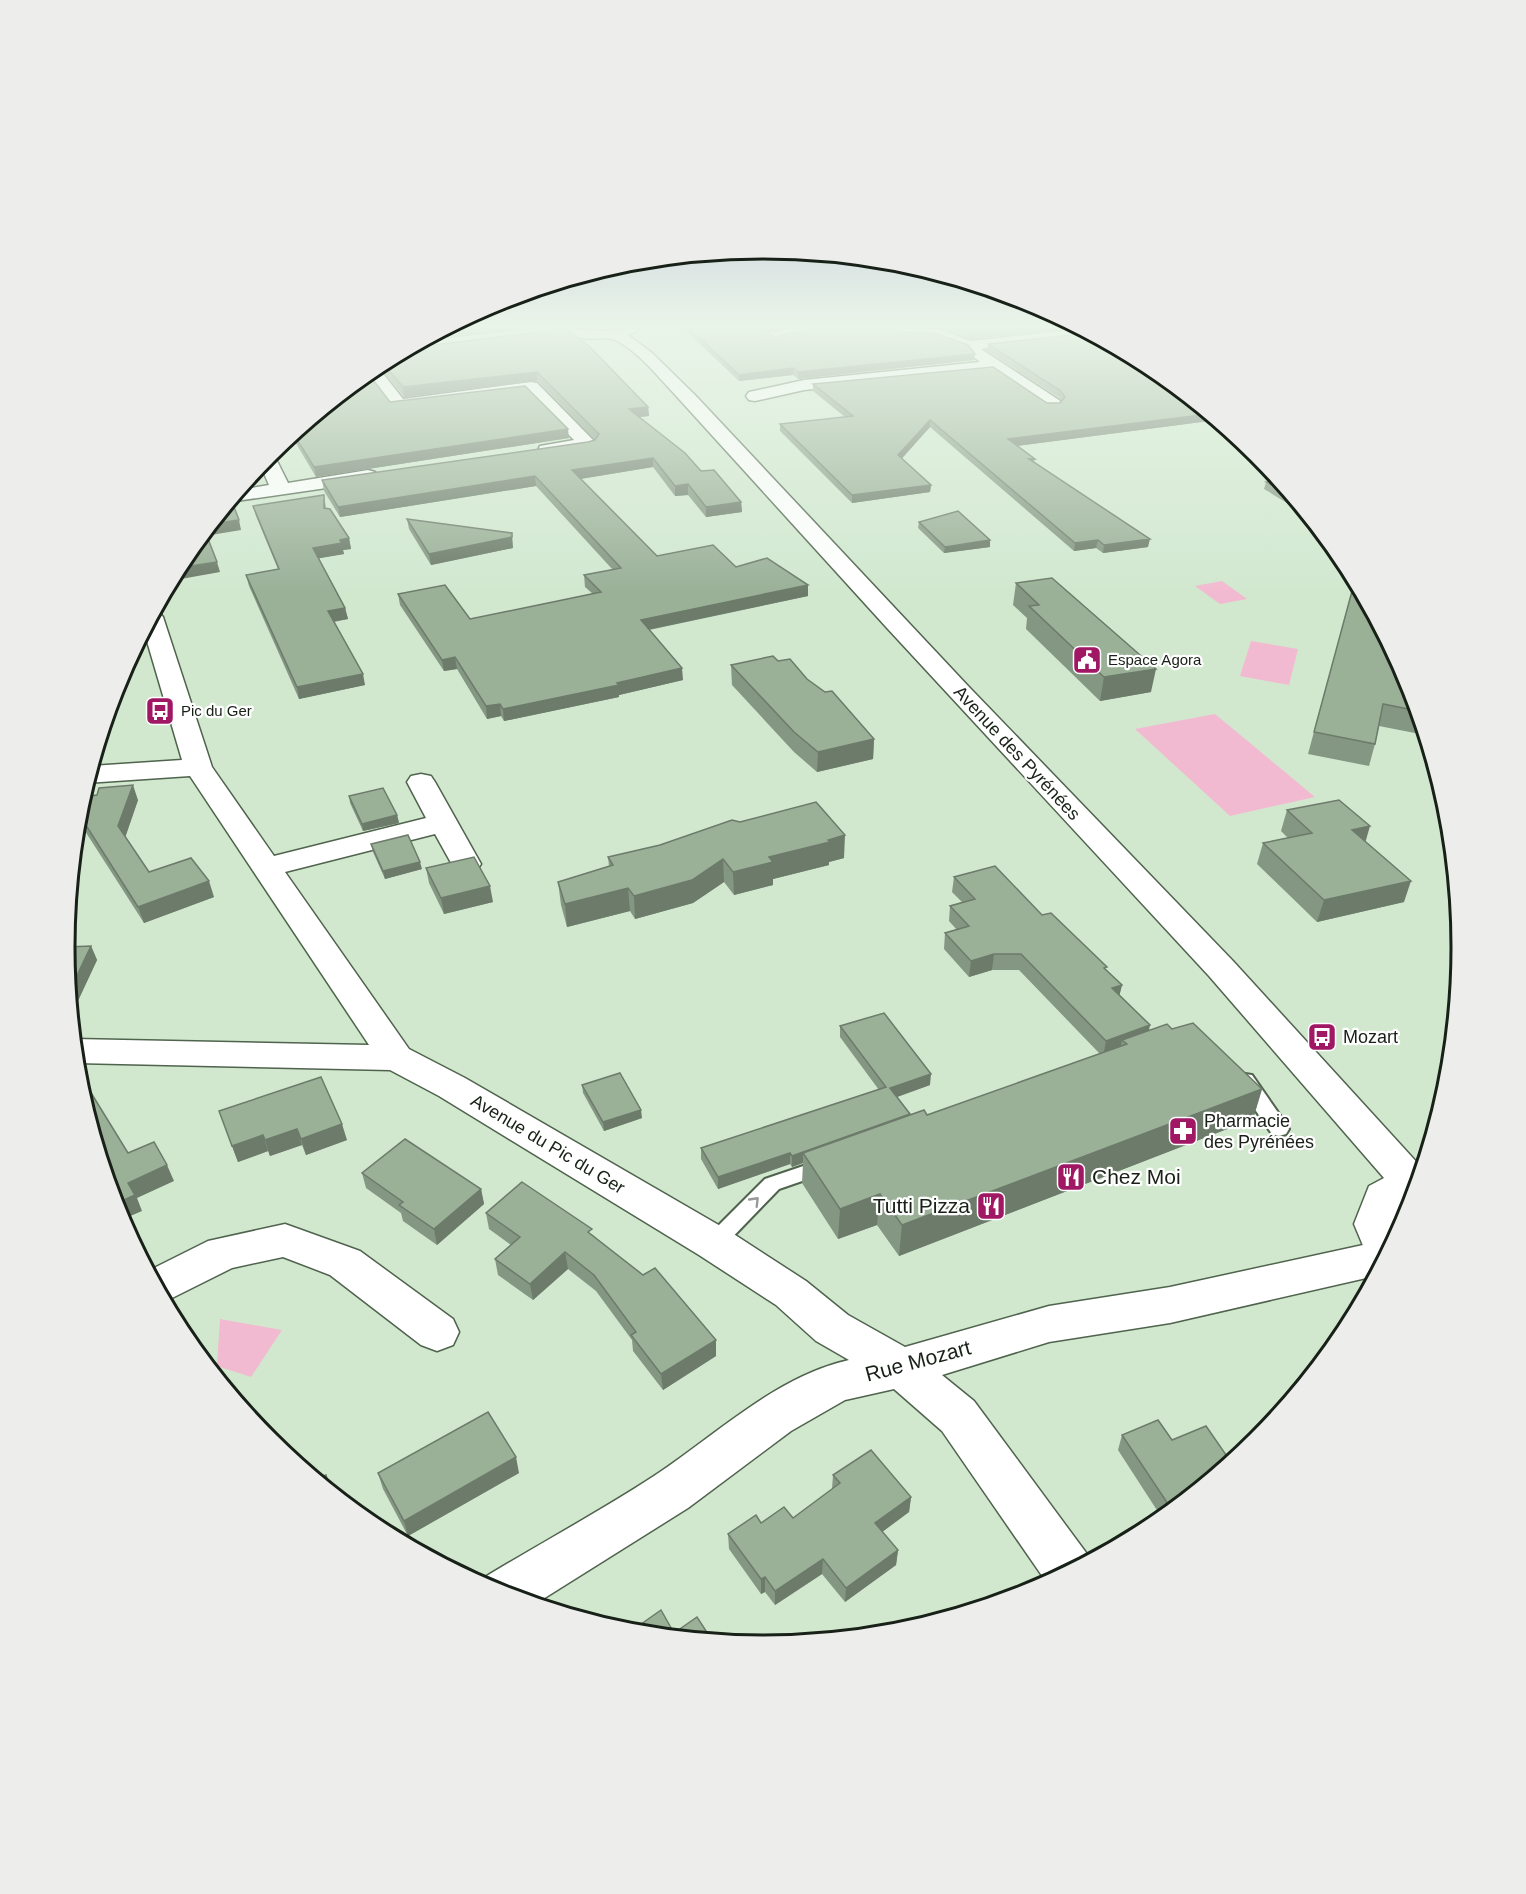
<svg xmlns="http://www.w3.org/2000/svg" width="1526" height="1894" font-family="Arial,sans-serif">
	<style>
		.green { fill: #f2bad0 }
		.lines { fill: none; stroke-linecap: round; stroke-linejoin: round }
		.service-casing { stroke: #4f634d; stroke-width: 4 }
		.minor-casing { stroke: #4f634d; stroke-width: 3 }
		.secondary-casing { stroke: #4f634d; stroke-width: 3 }
		.service { fill: #fff; fill-rule: evenodd }
		.minor { fill: #fff; fill-rule: evenodd }
		.secondary { fill: #fff; fill-rule: evenodd }
		.wall { fill: #849782 }
		.shaded-wall { fill: #6c7b6a }
		.building { fill: #9ab097; stroke: #6c7b6a; stroke-width: 1.5 }
		.oneway { stroke: #979b97 }
		.labels { text-anchor: middle; stroke-width: 4.5; stroke-linejoin: round; paint-order: stroke }
		.far-poi-label { font-size: 15px; fill: #182117; stroke: #fff; text-anchor: start }
		.street-label { font-size: 18px; fill: #182117; stroke: #fff }
		.poi-label { font-size: 18px; fill: #182117; stroke: #fff; text-anchor: start }
		.near-poi-label { font-size: 21px; fill: #182117; stroke: #fff; text-anchor: start }
		.near-street-label { font-size: 21px; fill: #182117; stroke: #fff }
		.rim { fill: none; stroke: #182117; stroke-width: 3 }
	</style>
	<rect width="100%" height="100%" fill="#d1e8cf"/>
	<g class="green">
		<path d="M1222 581 1247 599 1220 604 1195 586Z"/>
		<path d="M1251 641 1298 649 1289 685 1240 676Z"/>
		<path d="M1215 714 1315 797 1230 816 1135 729Z"/>
		<path d="M220 1319 282 1330 251 1377 217 1366Z"/>
	</g>
	<g class="lines">
		<g class="service-casing">
			<g id="service">
				<path d="M1245 1074 1252 1075 1286 1124 1289 1129 1286 1134 1279 1136 1272 1134 1238 1085 1236 1080 1238 1075Z"/>
				<path d="M824 1159 831 1161 834 1166 831 1171 779 1189 721 1249 714 1251 707 1249 704 1243 707 1237 765 1179Z"/>
			</g>
		</g>
		<g class="minor-casing">
			<g id="minor">
				<path d="M791 328H820L817 331 773 341 765 336 768 333Z"/>
				<path d="M851 328 940 329 970 341 1082 329 1095 336 981 349 1059 400 1062 404 1059 408H1047L993 371 804 390 755 401 749 400 746 396 749 392 804 380 980 362 969 353 971 350 962 349 937 338 859 333Z"/>
				<path d="M377 366 403 399 531 382 537 383 597 444 595 448 588 450 547 456 540 454 538 450 540 446 574 440 527 393 398 410 392 409 366 374Z"/>
				<path d="M270 452 275 457 288 483 368 470 375 472 378 476 375 480 368 482 229 502 239 490 269 485 260 464Z"/>
				<path d="M154 611 159 612 163 617 212 767 274 856 426 818 407 782 411 776 421 774 431 776 435 782 481 864 477 870 466 873 455 870 435 834 285 872 409 1049 465 1078 729 1231 806 1281 848 1315 905 1347 1049 1306 1170 1287 1386 1240 1393 1243 1375 1276 1170 1323 1049 1342 942 1375 974 1401 1087 1554 1090 1561 1047 1583 942 1431 894 1389 845 1400 791 1431 688 1508 535 1604 495 1592 481 1585 485 1577C541 1543 599 1512 654 1476 715 1436 776 1376 849 1360L816 1341 776 1305 699 1255 439 1096 390 1070 76 1063 75 1039 369 1045 190 776 86 783 91 766 182 760 144 631Z"/>
				<path d="M285 1224 360 1251 453 1319 459 1332 453 1345 437 1351 421 1345 330 1275 283 1257 232 1268 164 1302 148 1271 208 1241Z"/>
			</g>
		</g>
		<g class="secondary-casing">
			<path id="secondary" d="M565 328 602 331 639 328 637 331 628 335 652 353 695 395 969 687 1233 961 1422 1168 1413 1199 1400 1206 1394 1224 1398 1233 1379 1269 1372 1267 1354 1224 1369 1186 1384 1178 1209 976 887 628 669 388C654 372 635 349 615 340 601 334 580 346 565 328Z"/>
		</g>
		<use href="#service" class="service"/>
		<use href="#minor" class="minor"/>
		<use href="#secondary" class="secondary"/>
	</g>
	<g class="wall">
		<path d="M683 328H782L768 331 766 332 774 337 859 329 975 354 974 360 798 379 793 375 739 381Z"/>
		<path d="M942 328H1073L970 339Z"/>
		<path d="M567 329 648 407 649 416 640 417 701 471 741 502 742 512 706 517 688 495 675 496 653 467 581 479 657 556 736 567 808 596 649 630 683 680 619 695V697L504 721 501 716 487 719 457 669 444 671 400 605 398 594 470 619 593 594 585 587 584 575 613 570 536 486 340 517 324 491 322 480 588 442 595 440 537 381 404 397 378 365 409 348Z"/>
		<path d="M988 344 1217 420 1017 446 1035 459 1034 462 1148 547 1103 553 1096 548 1074 551 930 427 901 458 931 485 930 492 852 503 780 431V424L845 417 813 391V384L1047 403H1060L1062 401 1060 398 987 351Z"/>
		<path d="M367 372 390 402 569 438 316 477 291 435Z"/>
		<path d="M1279 480 1310 517 1264 489 1266 482Z"/>
		<path d="M324 495 326 508 349 538 351 549 343 550 344 554 319 558 345 608 348 619 334 622 365 685 299 699 249 586 246 575 278 569 256 516 253 506Z"/>
		<path d="M407 519 513 548 431 565 409 529Z"/>
		<path d="M919 522 990 547 944 553 918 528Z"/>
		<path d="M1355 579 1392 657 1408 680 1425 735 1379 726 1375 744 1369 766 1308 754Z"/>
		<path d="M1016 583 1151 692 1100 701 1026 629 1027 618 1013 605Z"/>
		<path d="M778 661 807 679 874 739 873 759 817 772 794 752 732 685 731 665Z"/>
		<path d="M349 796 397 815 399 823 363 831 350 803Z"/>
		<path d="M138 800 125 837 149 872 214 897 144 923 85 831 80 816Z"/>
		<path d="M1287 810 1365 842 1404 902 1317 922 1257 864 1263 843 1288 838 1281 831Z"/>
		<path d="M371 844 422 869 385 879 373 852Z"/>
		<path d="M608 857 844 858 829 862V865L773 879V885L734 895 724 882 693 903 635 919 630 911 567 927 561 905 558 882 609 866Z"/>
		<path d="M426 868 493 902 444 914 429 883Z"/>
		<path d="M954 877 1042 915 1122 985 1119 996 1149 1030 1172 1029 1262 1089 1253 1119 899 1256 877 1225 838 1239 802 1183 803 1163 792 1167 790 1164 718 1189 701 1159V1148L879 1090 840 1037V1026L930 1085 896 1097 910 1114 927 1115 1100 1054 1019 970H992L969 977 944 949 945 933 957 930 949 921 950 906 962 902 952 892Z"/>
		<path d="M91 946 97 960 76 1005H70L65 947Z"/>
		<path d="M582 1085 642 1118 604 1131 583 1093Z"/>
		<path d="M219 1111 347 1140 306 1155 302 1145 270 1156 268 1151 238 1162Z"/>
		<path d="M362 1173 481 1189 484 1204 437 1245 403 1221 401 1213 366 1188Z"/>
		<path d="M486 1213 593 1235 716 1356 663 1390 633 1351 632 1340 596 1291 568 1269 533 1300 498 1275 495 1259 511 1245 489 1229Z"/>
		<path d="M1122 1435 1172 1440 1231 1462 1162 1518 1118 1450Z"/>
		<path d="M378 1473H519L408 1536 383 1489Z"/>
		<path d="M833 1475 911 1497 909 1512 882 1532 898 1550 896 1565 845 1602 822 1574 775 1605 765 1592 761 1594 729 1549 728 1534 761 1523 793 1518 832 1489Z"/>
	</g>
	<g class="shaded-wall">
		<path d="M465 328H539L422 341 442 330Z"/>
		<path d="M765 328H782L768 331 763 336V330Z"/>
		<path d="M1015 328H1073L970 339 971 332Z"/>
		<path d="M975 354 974 360 798 379V372Z"/>
		<path d="M793 368V375L739 381V375Z"/>
		<path d="M537 372V381L404 397 403 387Z"/>
		<path d="M648 407 649 416 630 418 629 409Z"/>
		<path d="M1209 414 1217 420 1008 447V439Z"/>
		<path d="M930 420V427L898 463V455Z"/>
		<path d="M568 429 569 438 316 477 314 467Z"/>
		<path d="M653 458V467L573 480 572 470Z"/>
		<path d="M535 476 536 486 340 517 338 507Z"/>
		<path d="M688 484V495L675 496V486Z"/>
		<path d="M931 485 930 492 852 503V495Z"/>
		<path d="M741 502 742 512 706 517V507Z"/>
		<path d="M239 520 241 530 205 536 204 532 211 524Z"/>
		<path d="M512 533 513 548 431 565 429 554Z"/>
		<path d="M349 538 351 549 343 550 344 554 315 559 313 548 340 540Z"/>
		<path d="M1150 539 1148 547 1103 553 1104 545Z"/>
		<path d="M990 540V547L944 553 945 547Z"/>
		<path d="M1098 540 1096 548 1074 551 1075 543Z"/>
		<path d="M217 562 220 572 181 579 178 568Z"/>
		<path d="M808 585V596L642 631 641 620Z"/>
		<path d="M345 608 348 619 330 622 328 611Z"/>
		<path d="M455 657 457 669 444 671 442 660Z"/>
		<path d="M682 668 683 680 619 695V697L504 721 503 709Z"/>
		<path d="M1156 669 1151 692 1100 701 1104 677Z"/>
		<path d="M363 674 365 685 299 699 297 687Z"/>
		<path d="M500 704 501 716 487 719 486 706Z"/>
		<path d="M874 739 873 759 817 772 818 752Z"/>
		<path d="M133 785 138 800 124 841 118 826Z"/>
		<path d="M397 815 399 823 363 831 362 824Z"/>
		<path d="M1370 826 1364 847 1352 830Z"/>
		<path d="M845 835 844 858 829 862V865L773 879V885L734 895 733 872 769 857Z"/>
		<path d="M723 859 724 882 693 903 635 919 634 896Z"/>
		<path d="M420 862 422 869 385 879 383 871Z"/>
		<path d="M209 881 214 897 144 923 138 907Z"/>
		<path d="M1411 881 1404 902 1317 922 1324 900Z"/>
		<path d="M490 886 493 902 444 914 441 898Z"/>
		<path d="M628 888 630 911 567 927 565 904Z"/>
		<path d="M91 946 97 960 76 1005 70 990Z"/>
		<path d="M994 954 992 970 969 977 971 961Z"/>
		<path d="M1122 985 1118 1001 1112 988Z"/>
		<path d="M1150 1025 1147 1041 1127 1044 1122 1040 1120 1051 1103 1057 1106 1041Z"/>
		<path d="M931 1074 930 1085 889 1100 890 1088Z"/>
		<path d="M1262 1089 1253 1119 899 1256 902 1225Z"/>
		<path d="M641 1110 642 1118 604 1131 603 1122Z"/>
		<path d="M910 1114 803 1153V1163L792 1167V1156Z"/>
		<path d="M342 1124 347 1140 306 1155 301 1139Z"/>
		<path d="M297 1129 302 1145 270 1156 265 1140Z"/>
		<path d="M263 1135 268 1151 238 1162 232 1146Z"/>
		<path d="M790 1153V1164L718 1189V1177Z"/>
		<path d="M167 1165 174 1181 137 1198 142 1211 121 1220 118 1214 115 1204 128 1183Z"/>
		<path d="M481 1189 484 1204 437 1245 434 1229Z"/>
		<path d="M880 1194 877 1225 838 1239 840 1209Z"/>
		<path d="M565 1252 568 1269 533 1300 530 1284Z"/>
		<path d="M716 1340V1356L663 1390 661 1374Z"/>
		<path d="M516 1457 519 1473 408 1536 404 1521Z"/>
		<path d="M326 1475 332 1490V1493L330 1491Z"/>
		<path d="M911 1497 909 1512 874 1538 875 1523Z"/>
		<path d="M898 1550 896 1565 845 1602 846 1588Z"/>
		<path d="M823 1559 822 1574 775 1605V1591Z"/>
		<path d="M765 1577V1592L761 1594V1579Z"/>
	</g>
	<g class="building">
		<path d="M447 328H465L442 330Z"/>
		<path d="M689 328H765L763 330 774 337 796 332 800 334 813 328H857L859 329 937 334 968 345 975 354 798 372 793 368 739 375Z"/>
		<path d="M959 328H1015L971 332Z"/>
		<path d="M567 329 590 347 648 407 629 409 685 453 701 471 714 470 741 502 706 507 688 484 675 486 653 458 572 470 657 556 713 545 736 567 767 558 808 585 641 620 682 668 617 683 619 685 503 709 500 704 486 706 455 657 442 660 398 594 445 585 470 619 601 592 584 575 621 568 535 476 338 507 322 480 588 442 595 440 599 434 537 372 403 387 382 362 409 348Z"/>
		<path d="M1088 333 1151 366 1209 414 1008 439 1035 459H1029L1150 539 1104 545 1098 540 1075 543 930 420 898 455 931 485 852 495 780 424 853 416 813 384 993 367 1047 403H1060L1065 397 1061 391 988 344Z"/>
		<path d="M367 372 390 402 525 386 568 429 314 467 293 433Z"/>
		<path d="M1279 480 1295 499 1266 482Z"/>
		<path d="M324 495V508L330 509 349 538 340 540 342 543 313 548 345 608 328 611 363 674 297 687 246 575 279 569 253 506Z"/>
		<path d="M231 499 239 520 211 524Z"/>
		<path d="M958 511 990 540 945 547 919 522Z"/>
		<path d="M407 519 512 533V537L429 554Z"/>
		<path d="M205 531 217 562 178 568 182 559Z"/>
		<path d="M1052 578 1156 669 1104 677 1029 606 1039 605 1016 583Z"/>
		<path d="M1355 580 1393 651 1392 657 1397 658 1408 680 1418 711 1383 704 1375 744 1314 732Z"/>
		<path d="M773 656 778 661 790 659 807 679 825 692 832 691 874 739 818 752 794 732 731 665Z"/>
		<path d="M133 785 118 826 149 872 191 858 209 881 138 907 80 816 88 796 97 795 99 788Z"/>
		<path d="M383 788 397 815 362 824 349 796Z"/>
		<path d="M1339 800 1370 826 1352 830 1411 881 1324 900 1263 843 1312 833 1287 810Z"/>
		<path d="M816 802 845 835 828 840 830 842 769 857 773 862 733 872 723 859 692 880 634 896 628 888 565 904 558 882 613 865 608 857 660 845 732 820 740 822Z"/>
		<path d="M408 835 420 862 383 871 371 844Z"/>
		<path d="M474 857 490 886 441 898 426 868Z"/>
		<path d="M995 866 1042 915 1051 913 1107 967 1104 968 1122 985 1112 988 1150 1025 1106 1041 1021 954H994L971 961 945 933 969 926 950 906 975 899 954 877Z"/>
		<path d="M91 946 70 990H69L65 947Z"/>
		<path d="M884 1013 931 1074 890 1088 910 1114 792 1156 790 1153 718 1177 701 1148 886 1087 840 1026Z"/>
		<path d="M1193 1023 1262 1089 902 1225 880 1194 840 1209 803 1153 924 1110 927 1115 1127 1044 1122 1040 1167 1024 1172 1029Z"/>
		<path d="M620 1073 641 1110 603 1122 582 1085Z"/>
		<path d="M321 1077 342 1124 301 1139 297 1129 265 1140 263 1135 232 1146 219 1111Z"/>
		<path d="M85 1083 128 1153 154 1142 167 1165 128 1183 135 1195 115 1204 79 1086Z"/>
		<path d="M405 1139 481 1189 434 1229 399 1205 403 1202 362 1173Z"/>
		<path d="M522 1182 592 1229 588 1232 643 1275 655 1268 716 1340 661 1374 631 1335 636 1332 594 1275 565 1252 530 1284 495 1259 520 1237 486 1213Z"/>
		<path d="M488 1412 516 1457 404 1521 378 1473Z"/>
		<path d="M1158 1420 1172 1440 1206 1426 1231 1462 1172 1510 1122 1435Z"/>
		<path d="M871 1450 911 1497 875 1523 898 1550 846 1588 823 1559 775 1591 765 1577 761 1579 728 1534 756 1515 761 1523 784 1507 793 1518 840 1483 833 1475Z"/>
		<path d="M326 1475 330 1491 315 1479Z"/>
		<path d="M661 1610 674 1633 697 1617 712 1640 630 1632Z"/>
		<path d="M948 1613 951 1616 939 1620Z"/>
	</g>
	<defs><path id="oneway-chevron" d="M-2-3.5L2.5 0L-2 3.5" fill="none" stroke-width="1.6" stroke-linecap="round" stroke-linejoin="round" transform="scale(1.5)"/></defs>
	<use class="oneway" href="#oneway-chevron" transform="translate(755 1201) rotate(-46)"/>
	<linearGradient id="sky" x2="0" y2="1"><stop stop-color="#9da0cc"/><stop offset="0.55" stop-color="#eaf5e9"/><stop offset="1" stop-color="#eaf5e9" stop-opacity="0"/></linearGradient>
	<rect width="1526" height="593" fill="url(#sky)"/>
	<defs>
		<g id="civic-square" transform="scale(1.5)"><rect x="-9" y="-9" width="18" height="18" rx="4" fill="#a01764" stroke="#fff"/><path d="M-.6-6.5H3V-4.5H.6V-3L4-1V1h2V6H-6V1h2V-1L-.6-3ZM-1.2 2.5V6h2.4V2.5Z" fill="#fff"/></g>
		<g id="bus-square" transform="scale(1.5)"><rect x="-9" y="-9" width="18" height="18" rx="4" fill="#a01764" stroke="#fff"/><path d="M-5-6H5V4H4V6H2V4H-2V6H-4V4H-5ZM-3.5-4V0h7V-4ZM-3.5 1.2v1.5H-2V1.2ZM2 1.2v1.5H3.5V1.2Z" fill="#fff"/></g>
		<g id="pharmacy-square" transform="scale(1.5)"><rect x="-9" y="-9" width="18" height="18" rx="4" fill="#a01764" stroke="#fff"/><path d="M-2-6h4v4h4v4h-4v4h-4v-4h-4v-4h4Z" fill="#fff"/></g>
		<g id="restaurant-square" transform="scale(1.5)"><rect x="-9" y="-9" width="18" height="18" rx="4" fill="#a01764" stroke="#fff"/><path d="M-5-6h1v4h1v-4h1v4h1v-4h1v5L-1.5 .5V6h-2V.5L-5-1ZM5-6V6H3V1.5H1.5Q1.5-4 5-6Z" fill="#fff"/></g>
	</defs>
	<g fill-rule="evenodd">
		<use href="#civic-square" x="1087" y="660"/>
		<use href="#bus-square" x="160" y="711"/>
		<use href="#bus-square" x="1322" y="1037"/>
		<use href="#pharmacy-square" x="1183" y="1131"/>
		<use href="#restaurant-square" x="1071" y="1177"/>
		<use href="#restaurant-square" x="991" y="1206"/>
	</g>
	<g class="labels">
		<g class="far-poi-label">
			<text x="1108" y="665">Espace Agora</text>
			<text x="181" y="716">Pic du Ger</text>
		</g>
		<g class="street-label">
			<text transform="translate(1017 753) rotate(47)" y="6">Avenue des Pyrénées</text>
			<text transform="translate(548 1144) rotate(31)" y="6">Avenue du Pic du Ger</text>
		</g>
		<g class="poi-label">
			<text x="1343" y="1043">Mozart</text>
			<text x="1204" y="1127">Pharmacie<tspan x="1204" dy="21">des Pyrénées</tspan></text>
		</g>
		<g class="near-poi-label">
			<text x="1092" y="1184">Chez Moi</text>
			<text x="970" y="1213" text-anchor="end">Tutti Pizza</text>
		</g>
		<g class="near-street-label">
			<text transform="translate(918 1361) rotate(-15)" y="7">Rue Mozart</text>
		</g>
	</g>
	<path d="M0 0H1526V1894H0ZM75 947a688 688 0 1 1 1376 0a688 688 0 1 1-1376 0Z" fill="#ededec" fill-rule="evenodd"/>
	<path class="rim" d="M75 947a688 688 0 1 1 1376 0a688 688 0 1 1-1376 0Z"/>
</svg>
